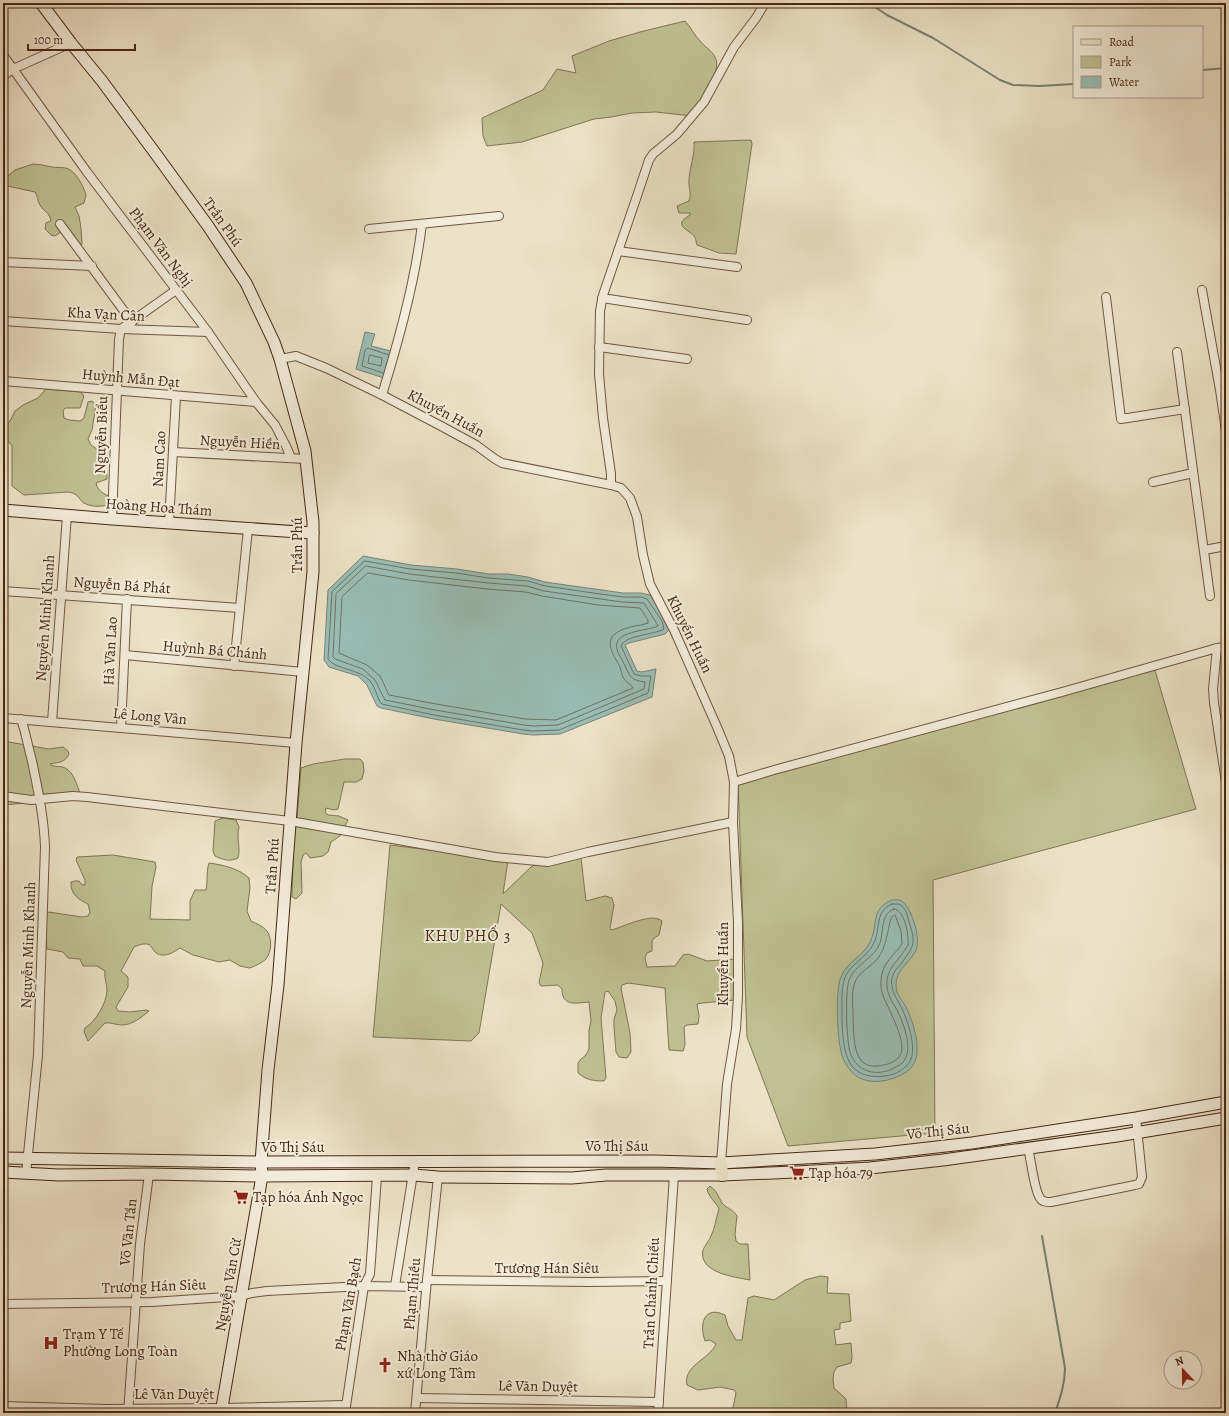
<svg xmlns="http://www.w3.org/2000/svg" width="1229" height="1416" font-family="Alegreya,serif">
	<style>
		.green { fill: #bfc192; stroke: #837452 }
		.water { fill: #99beb6; stroke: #788275 }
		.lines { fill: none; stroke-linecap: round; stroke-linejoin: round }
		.shore { stroke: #707264; stroke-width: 1 }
		.stream { stroke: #788275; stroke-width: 2 }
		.street-casing { stroke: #705640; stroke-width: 10 }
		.secondary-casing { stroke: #472713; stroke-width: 13 }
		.primary-casing { stroke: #472713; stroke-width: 14 }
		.street { stroke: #f3ecdb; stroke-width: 8 }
		.secondary { stroke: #f3ecdb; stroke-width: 11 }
		.primary { stroke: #ede2c8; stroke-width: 12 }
		.labels { text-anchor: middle; stroke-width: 4; stroke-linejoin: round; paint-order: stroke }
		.street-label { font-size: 15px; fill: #472713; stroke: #f3ecdb }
		.poi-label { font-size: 15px; fill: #472713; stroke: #f3ecdb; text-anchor: start }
		.neighbourhood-label { font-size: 16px; letter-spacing: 1px; fill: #472713; stroke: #f3ecdb }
	</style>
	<rect width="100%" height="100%" fill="#ede2c8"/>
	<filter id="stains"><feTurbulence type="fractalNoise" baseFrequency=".005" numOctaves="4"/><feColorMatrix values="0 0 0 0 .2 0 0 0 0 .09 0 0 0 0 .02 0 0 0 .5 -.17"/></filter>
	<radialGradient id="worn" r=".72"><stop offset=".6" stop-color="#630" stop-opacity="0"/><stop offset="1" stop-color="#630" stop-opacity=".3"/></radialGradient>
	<g class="green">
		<path d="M685 21C691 27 694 35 700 41 704 46 712 51 715 57 723 71 700 103 692 116L656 112 632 113 611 117 594 119 522 142 487 146 483 136 482 118 543 90 557 69 576 73 572 56 609 41 640 32Z"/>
		<path d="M751 140 752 144 736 254 719 253 697 245C696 242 696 238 694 236 687 228 672 226 690 215V213H679L677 206 689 201C692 194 688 186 689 179 690 166 695 155 694 142Z"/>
		<path d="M33 164C40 164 46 166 52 167 57 168 61 167 65 168 75 169 84 187 86 195L84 203 75 207 79 216 81 228 82 244 75 248 61 232 55 236 51 235 45 229 46 223 51 221C49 211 44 212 40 205 37 201 38 196 35 192L3 185V177L9 175 15 170Z"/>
		<path d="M46 389 81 392 84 396 80 408H65L63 411 64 418 69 420 80 421 84 418 88 402 92 401 96 405 92 430 88 439 91 445 101 452V467L107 474V479L96 483C98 493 107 495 115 499L116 503C107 506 95 508 86 504 79 502 80 493 68 492L24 495 12 486V446L9 442 5 441 4 428 10 421 15 411 23 405 38 398Z"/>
		<path d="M1154 667 1196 809 933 880 935 1133 788 1146 747 1037 738 780Z"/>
		<path d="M3 741 49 749 63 747 68 751 69 754C65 763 59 762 50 764 55 768 60 765 65 768 74 772 77 786 80 793L26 803 3 805Z"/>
		<path d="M345 759H360L363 762 364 771 362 779 356 782H344L338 809 334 810 326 808 325 812 328 815 339 816 348 820 340 836 331 842 328 852 323 856 310 858 306 853 303 855 301 862 302 893 296 899 292 897V893L294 838 297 819 301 768 313 764Z"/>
		<path d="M223 818 236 820 239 827C236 838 241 848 238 858 230 862 223 860 215 856L213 851 215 821Z"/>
		<path d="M390 845 508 860 503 894 531 867 535 865H554L581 858 586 901 605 896 612 898 614 905 610 928 611 930C624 927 651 912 662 921L659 935 654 938 652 941V951L647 953 645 958 647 967 675 966 683 955 688 954 707 961 735 959V1000L702 1003 697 1004 699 1016 698 1024 687 1025 684 1027 685 1045 683 1051 669 1050 665 988 628 983 622 985 621 988 630 1033 631 1052 627 1058 619 1057 616 1052 614 1027V1019L617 1010 615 1001 608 991 605 992 601 1018 606 1078 604 1081C594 1081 586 1080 578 1073V1063L581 1059 586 1055 589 1049V1030L591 1021 589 1002C576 1003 562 1007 562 989L558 985 541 986 539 983 543 963 532 933 501 904 479 1033 471 1041 373 1037Z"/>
		<path d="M113 855 155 862 156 867 152 886 150 919 190 920V901L195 890H206C208 881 206 872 209 863 223 865 238 868 249 878L250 888 247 911 251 921C257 924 263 926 267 931 272 938 272 952 266 959 263 962 254 967 249 968L240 966 230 960 219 962 193 955 180 948C175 951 168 956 162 955 148 954 157 937 134 947L121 971 128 977V987L116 1007 118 1011 130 1012 146 1010 149 1011C142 1017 132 1025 122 1025 116 1025 111 1022 105 1023L88 1041 84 1032 85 1028C95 1022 107 1003 107 990 107 984 104 978 105 971L97 966H83L80 959 68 958 63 952 47 949 45 925 46 914 49 912 82 917 88 916 90 912 88 904C79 900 70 894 71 882L75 881H79L82 885H85V880L76 860 77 857Z"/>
		<path d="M710 1186C717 1191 718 1196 722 1203 726 1208 733 1209 737 1216L735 1234 736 1241 740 1244H748L750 1280C735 1277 698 1273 703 1250 705 1245 709 1241 711 1236 715 1228 716 1218 719 1209 716 1202 709 1198 707 1189Z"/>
		<path d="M820 1276 828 1277 827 1293 849 1294 851 1321 840 1323V1329L834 1330 836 1345 851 1343 852 1357 851 1363 837 1367 834 1372 833 1379 834 1388 846 1399 847 1413H732L736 1393 734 1390 720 1387 698 1390 687 1385C683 1365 709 1360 716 1344L710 1340 705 1341C699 1324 704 1305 725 1315L728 1326 736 1340H742L748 1298 754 1296 774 1300 805 1280Z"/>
	</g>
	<g class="water">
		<path d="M365 332 375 334 371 346 395 352 387 379 356 369Z"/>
		<path d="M363 556 411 565 457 569 489 574H508L528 577 545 582 623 593H641L650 595 665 619 669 630 665 634 629 643 625 645 637 671 642 672 656 669 652 697 560 734 533 735 523 734 434 719 381 708 377 706 367 685 358 676 329 667 324 660 328 590Z"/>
		<path d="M892 900C896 900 900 899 903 902 912 909 921 939 916 950 910 963 895 970 896 986 896 994 902 1000 906 1007 912 1019 918 1038 917 1051 917 1057 914 1066 909 1070 896 1080 873 1086 858 1077 851 1073 846 1065 843 1058 837 1045 835 990 841 977 847 961 865 956 871 940 878 922 871 909 892 900Z"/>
	</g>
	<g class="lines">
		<g class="shore">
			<path d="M370 355 382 358 381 366 368 363 369 357Z"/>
			<path d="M383 373 362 366 365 350 368 348 389 355"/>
			<path d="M365 561 410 569 456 573 488 578 528 581 545 586 600 594 623 597H641L647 599 662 621 664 629C654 635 625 635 621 646L634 674 641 676H651L648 693 559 730 533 731 523 730 434 715 382 704 380 702C377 696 375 688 371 682 360 668 335 670 328 659L332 592Z"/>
			<path d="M366 566 409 574 488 583 527 586 544 591 622 602 644 603 657 624 658 626C647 631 612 631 617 649 618 655 623 660 625 666 631 678 631 680 645 682L644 689 558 725 533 726 524 725 435 710 385 700 375 680 363 669 335 659 333 657 336 594Z"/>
			<path d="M368 573 409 580 487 589 526 592 542 596 598 605 640 608 648 620V623C640 626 631 626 624 629 600 638 613 653 620 667 621 671 622 676 624 679 627 683 631 684 633 688L556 720 525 719 436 704 389 695 380 676 367 665 339 653 342 597Z"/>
			<path d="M892 904H899C906 908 907 914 909 922 917 945 913 947 900 965 897 968 894 972 893 975 888 988 897 998 902 1009 908 1021 916 1046 911 1059 907 1069 895 1075 885 1076 845 1081 843 1050 842 1019 842 1007 841 992 844 980 848 965 867 958 874 943 881 928 874 912 892 904Z"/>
			<path d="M894 909C905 910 909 936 908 945 900 960 885 968 887 987 888 997 894 1004 898 1012 904 1025 913 1048 904 1061 902 1064 898 1066 894 1068 887 1072 876 1074 868 1071 860 1069 854 1062 851 1055 846 1043 845 992 849 980 855 964 874 959 880 943 884 931 880 914 894 909Z"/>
			<path d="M895 915 901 931 902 944C896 953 884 962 882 974 881 979 880 986 882 992 885 1005 913 1048 897 1059 891 1064 885 1065 877 1066 851 1069 854 1032 853 1015 853 1005 851 992 855 982 859 971 872 967 878 958 887 946 887 932 891 918Z"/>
		</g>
		<g class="stream">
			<path d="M869 3 887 15 933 38 1000 80 1013 85 1039 86 1074 84"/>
			<path d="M1202 70 1226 68"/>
			<path d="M1042 1236 1065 1368C1065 1384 1060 1398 1055 1413"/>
		</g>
		<g class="street-casing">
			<g id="street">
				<path d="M3 55 87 172 208 332 256 402 275 425 286 446 291 458"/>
				<path d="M3 76 13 69 71 43"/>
				<path d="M60 224 132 322"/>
				<path d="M369 229 499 216"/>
				<path d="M618 251 737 267"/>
				<path d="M3 262 92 266"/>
				<path d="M1202 290 1220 390 1226 431"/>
				<path d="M1106 297 1121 419 1185 409"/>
				<path d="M602 298 747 320"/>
				<path d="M3 321 121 329 208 332"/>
				<path d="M599 347 687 359"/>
				<path d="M1177 352 1210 596"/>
				<path d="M280 359 296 356 326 368 382 395 441 426 476 445 495 459 502 463 611 485 621 488 630 498 637 517 643 555 650 584 674 630 717 727 729 756 734 782 733 822 738 923V996L736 1029 727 1084 721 1163"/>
				<path d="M3 381 256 402"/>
				<path d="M382 395C399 339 415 282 422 224"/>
				<path d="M173 452 306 459"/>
				<path d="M1153 482 1193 473"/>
				<path d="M611 485V474L603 418 599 374 600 311 603 295 637 196 649 160 653 154 677 134 704 102 734 47 756 18 765 3"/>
				<path d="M112 519 119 339 121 329 176 290"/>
				<path d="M169 523 176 396"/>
				<path d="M1204 550 1226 546"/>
				<path d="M3 591 240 608"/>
				<path d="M1217 648 1213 689 1214 703 1226 782"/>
				<path d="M125 655 303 672"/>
				<path d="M234 666 248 529"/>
				<path d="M3 718 296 743"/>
				<path d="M21 719C26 733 28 747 32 761 38 790 44 818 45 847L38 1055 26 1174"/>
				<path d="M52 722 67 515"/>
				<path d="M121 728 127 599"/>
				<path d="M734 782 774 770 1062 692 1217 648 1226 647"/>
				<path d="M3 796 31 800 73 796 87 797 290 821 495 857 548 862 588 852 733 822"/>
				<path d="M1028 1148C1031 1159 1034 1190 1040 1198 1042 1202 1047 1202 1051 1202L1135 1185 1139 1184 1142 1177 1136 1118"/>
				<path d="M427 1280 589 1282 667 1281"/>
				<path d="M395 1286 415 1161"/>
				<path d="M3 1304 152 1302 241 1296 252 1293 267 1291 364 1286 426 1287"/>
				<path d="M417 1398 659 1402"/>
				<path d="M3 1406 107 1409 222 1408 345 1405"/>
				<path d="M128 1413 140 1244 149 1174"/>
				<path d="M345 1413 364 1286 370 1274 377 1176"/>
				<path d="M415 1413 427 1280 438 1177"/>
				<path d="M658 1413 674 1175"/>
			</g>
		</g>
		<g class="secondary-casing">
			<g id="secondary">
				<path d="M41 3 71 43 102 81 158 157 208 226 246 283 274 342 280 359 305 451 313 522V572L296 743 278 985 268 1070 261 1162 262 1176 221 1413"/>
				<path d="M3 510 112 519 313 533"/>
				<path d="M3 1158 261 1162 655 1161 721 1163 875 1154 972 1143 1136 1118 1226 1102"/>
				<path d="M3 1172 59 1175 149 1174 262 1176 413 1175 438 1177 572 1178 606 1175H722L796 1172 870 1168 943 1160 1117 1136 1226 1118"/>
			</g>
		</g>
		<g class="primary-casing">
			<path id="primary" d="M721 1163 722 1175"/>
		</g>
		<use href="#street" class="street"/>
		<use href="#secondary" class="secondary"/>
		<use href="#primary" class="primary"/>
	</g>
	<defs>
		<g id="supermarket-bare" transform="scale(1.2)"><path d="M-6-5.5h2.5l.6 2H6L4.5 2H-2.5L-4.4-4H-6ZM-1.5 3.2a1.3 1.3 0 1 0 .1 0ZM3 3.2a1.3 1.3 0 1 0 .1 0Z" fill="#8f2418" stroke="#f3ecdb" stroke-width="2.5" paint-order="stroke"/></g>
		<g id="hospital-bare" transform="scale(1.2)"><path d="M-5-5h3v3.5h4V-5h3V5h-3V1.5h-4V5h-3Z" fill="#8f2418" stroke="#f3ecdb" stroke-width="2.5" paint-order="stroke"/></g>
		<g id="church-bare" transform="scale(1.2)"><path d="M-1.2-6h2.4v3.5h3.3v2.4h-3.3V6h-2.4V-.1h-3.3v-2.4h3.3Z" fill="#8f2418" stroke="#f3ecdb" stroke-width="2.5" paint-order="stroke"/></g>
	</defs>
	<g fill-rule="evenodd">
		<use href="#supermarket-bare" x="797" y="1173"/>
		<use href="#supermarket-bare" x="241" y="1197"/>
		<use href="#hospital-bare" x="51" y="1343"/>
		<use href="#church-bare" x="385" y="1365"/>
	</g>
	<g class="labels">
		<g class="street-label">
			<text transform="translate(223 222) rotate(55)" y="5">Trần Phú</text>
			<text transform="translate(161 247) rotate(53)" y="5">Phạm Văn Nghị</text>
			<text transform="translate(106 314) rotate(3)" y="5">Kha Vạn Cân</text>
			<text transform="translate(131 378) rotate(5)" y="5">Huỳnh Mẫn Đạt</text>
			<text transform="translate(446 413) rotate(28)" y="5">Khuyển Huấn</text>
			<text transform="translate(101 435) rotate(-88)" y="5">Nguyễn Biểu</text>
			<text transform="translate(240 442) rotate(3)" y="5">Nguyễn Hiền</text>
			<text transform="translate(159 459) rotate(-87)" y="5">Nam Cao</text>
			<text transform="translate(159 507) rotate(4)" y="5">Hoàng Hoa Thám</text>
			<text transform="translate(297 545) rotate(-90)" y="5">Trần Phú</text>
			<text transform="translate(122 585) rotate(4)" y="5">Nguyễn Bá Phát</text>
			<text transform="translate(45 618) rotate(-86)" y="5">Nguyễn Minh Khanh</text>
			<text transform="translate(690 634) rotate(64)" y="5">Khuyển Huấn</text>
			<text transform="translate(215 650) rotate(5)" y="5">Huỳnh Bá Chánh</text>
			<text transform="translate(110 651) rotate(-87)" y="5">Hà Văn Lao</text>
			<text transform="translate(150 716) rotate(5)" y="5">Lê Long Vân</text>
			<text transform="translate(272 866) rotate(-86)" y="5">Trần Phú</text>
			<text transform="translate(28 945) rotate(-88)" y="5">Nguyễn Minh Khanh</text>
			<text transform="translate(723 964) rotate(-90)" y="5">Khuyển Huấn</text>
			<text transform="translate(938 1131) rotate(-6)" y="5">Võ Thị Sáu</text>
			<text x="617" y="1151">Võ Thị Sáu</text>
			<text x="293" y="1152">Võ Thị Sáu</text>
			<text transform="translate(128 1232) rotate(-84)" y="5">Võ Văn Tần</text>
			<text x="547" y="1273">Trương Hán Siêu</text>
			<text transform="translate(228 1285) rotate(-80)" y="5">Nguyễn Văn Cừ</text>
			<text transform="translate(154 1286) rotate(-2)" y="5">Trương Hán Siêu</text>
			<text transform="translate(651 1293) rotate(-87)" y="5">Trần Chánh Chiếu</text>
			<text transform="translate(412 1294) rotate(-85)" y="5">Phạm Thiều</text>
			<text transform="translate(348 1304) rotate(-80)" y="5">Phạm Văn Bạch</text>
			<text transform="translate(538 1386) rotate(1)" y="5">Lê Văn Duyệt</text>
			<text x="174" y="1399">Lê Văn Duyệt</text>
		</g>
		<g class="poi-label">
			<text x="809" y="1178">Tạp hóa 79</text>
			<text x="253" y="1202">Tạp hóa Ánh Ngọc</text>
			<text x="63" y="1339">Trạm Y Tế<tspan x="63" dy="17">Phường Long Toàn</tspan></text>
			<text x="397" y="1361">Nhà thờ Giáo<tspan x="397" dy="17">xứ Long Tâm</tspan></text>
		</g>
		<g class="neighbourhood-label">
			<text x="468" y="941">KHU PHỐ 3</text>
		</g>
	</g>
	<rect width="1229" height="1416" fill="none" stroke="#ede2c8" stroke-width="16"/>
	<rect x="4" y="4" width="1221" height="1408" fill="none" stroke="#472713" stroke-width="2"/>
	<rect x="8" y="8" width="1213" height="1400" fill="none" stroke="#472713"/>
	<rect x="1073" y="26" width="130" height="72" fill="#f3ecdb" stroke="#ae9d8b"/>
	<rect x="1081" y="39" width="20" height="6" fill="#ede2c8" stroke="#ae9d8b"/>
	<text x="1109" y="46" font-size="12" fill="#472713">Road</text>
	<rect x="1081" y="56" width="20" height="12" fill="#bfc192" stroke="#ae9d8b"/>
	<text x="1109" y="66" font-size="12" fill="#472713">Park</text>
	<rect x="1081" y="76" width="20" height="12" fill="#99beb6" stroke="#ae9d8b"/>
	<text x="1109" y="86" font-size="12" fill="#472713">Water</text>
	<g transform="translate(1183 1370) rotate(338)"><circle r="19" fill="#f3ecdb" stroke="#ae9d8b"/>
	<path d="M0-3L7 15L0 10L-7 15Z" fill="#8f2418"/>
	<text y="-6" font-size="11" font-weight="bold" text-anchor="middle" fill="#472713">N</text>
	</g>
	<path d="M28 44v6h107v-6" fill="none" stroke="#472713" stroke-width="2"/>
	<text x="34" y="44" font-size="12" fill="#472713" stroke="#f3ecdb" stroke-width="3" paint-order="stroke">100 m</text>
	<rect width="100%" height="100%" filter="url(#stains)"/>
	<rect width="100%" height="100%" fill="url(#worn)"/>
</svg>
